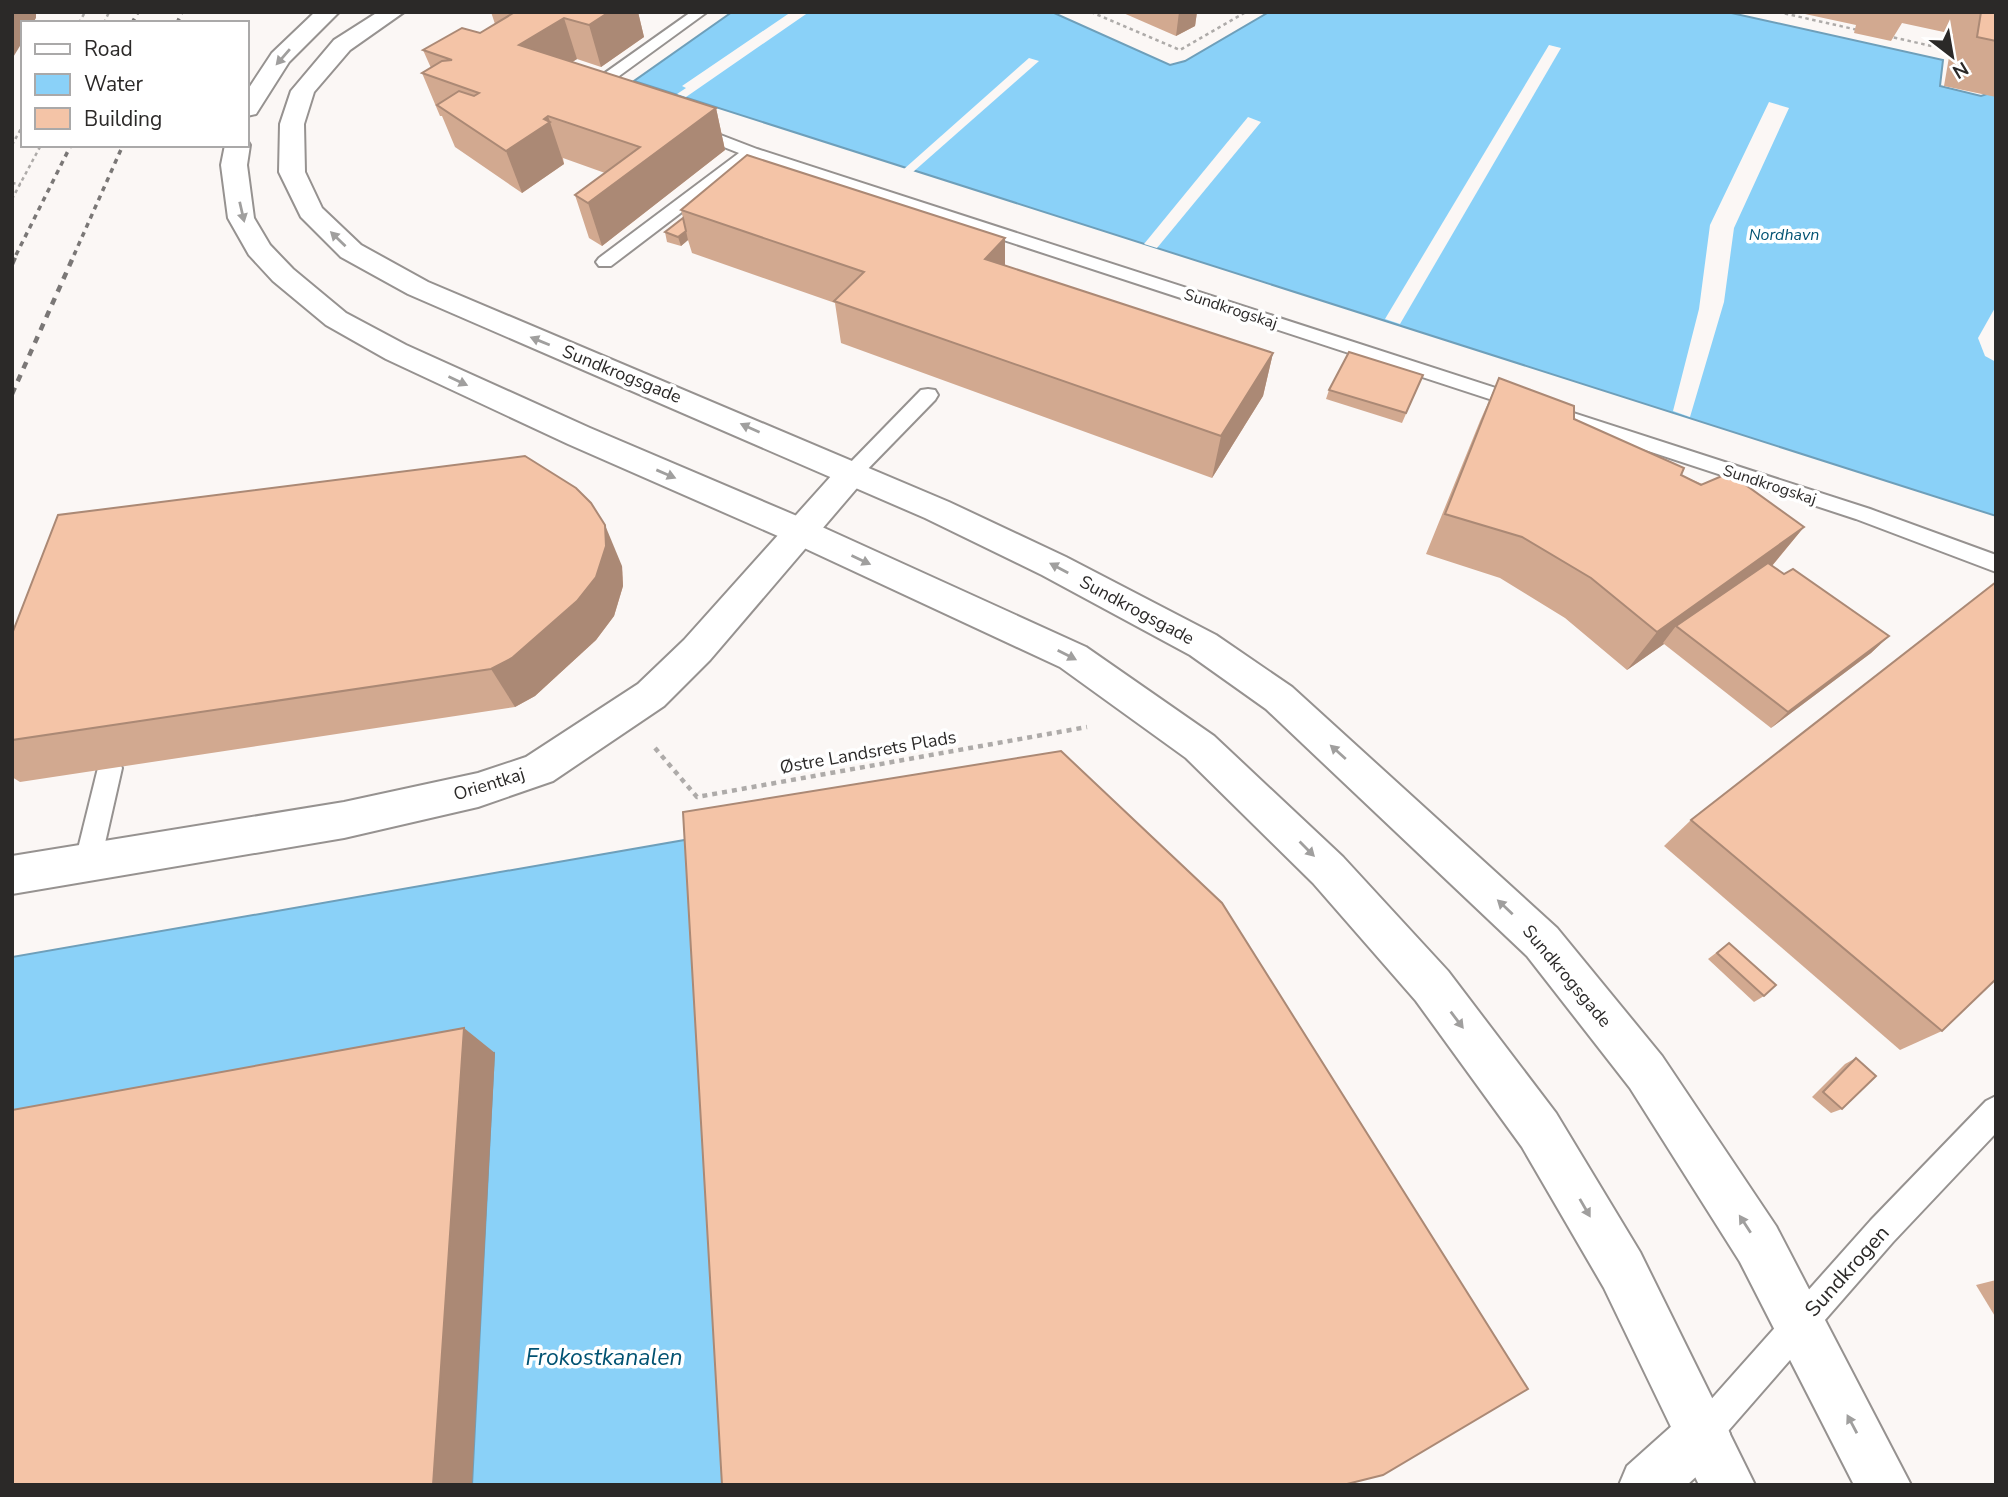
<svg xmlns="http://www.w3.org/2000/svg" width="2008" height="1497" font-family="'Nunito Sans',sans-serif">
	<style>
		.water { fill: #8ad1f8; stroke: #6e9fba; stroke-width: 2 }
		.pier { fill: #fbf7f5 }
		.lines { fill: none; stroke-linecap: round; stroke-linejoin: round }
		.lane-casing { stroke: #969290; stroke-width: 4 }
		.street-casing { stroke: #969290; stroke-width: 4 }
		.secondary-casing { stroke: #969290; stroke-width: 4 }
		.path-far1 { stroke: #aeaba9; stroke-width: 2.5; stroke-dasharray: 3.5 3.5; stroke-linecap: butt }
		.path { stroke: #aeaba9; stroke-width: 4.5; stroke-dasharray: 5 5; stroke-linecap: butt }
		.lane { fill: #fff; fill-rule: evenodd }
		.street { fill: #fff; fill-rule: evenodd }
		.secondary { fill: #fff; fill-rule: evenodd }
		.rail-far1 { stroke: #7a7776; stroke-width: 3.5; stroke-dasharray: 5 5; stroke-linecap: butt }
		.rail { stroke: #7a7776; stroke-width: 4.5; stroke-dasharray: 7 7; stroke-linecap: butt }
		.wall { fill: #d2a990 }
		.shaded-wall { fill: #ab8975 }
		.building { fill: #f4c4a7; stroke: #ab8975; stroke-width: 2 }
		.oneway { fill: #a09f9e }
		.labels { text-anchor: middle; stroke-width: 7; stroke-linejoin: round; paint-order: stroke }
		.far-water-label { font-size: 16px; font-style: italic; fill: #015272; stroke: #fff }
		.far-street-label { font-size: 16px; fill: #2b2928; stroke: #fff }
		.street-label { font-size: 18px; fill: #2b2928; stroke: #fff }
		.near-street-label { font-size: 21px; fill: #2b2928; stroke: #fff }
		.near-water-label { font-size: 23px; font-style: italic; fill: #015272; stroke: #fff }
	</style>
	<rect width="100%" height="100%" fill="#fbf7f5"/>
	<g class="water">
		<path d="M732 12H1052L1170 65 1185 61 1269 12H1727L1943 60 1940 86 1981 96 1996 91V516L634 81Z"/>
		<path d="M696 838 737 1485H472L494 1053 12 1143V957Z"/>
	</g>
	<g class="pier">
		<path d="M791 12H809L686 97 677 94 686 88 682 86Z"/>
		<path d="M1549 45 1561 48 1400 324 1385 319Z"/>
		<path d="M1029 58 1039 61 913 172 904 169Z"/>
		<path d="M1769 102 1789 108 1734 228 1724 302 1690 417 1673 411 1699 309 1710 225Z"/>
		<path d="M1248 117 1261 122 1157 248 1144 244Z"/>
		<path d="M1996 306V362L1985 356 1978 338Z"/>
	</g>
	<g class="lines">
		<g class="lane-casing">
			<g id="lane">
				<path d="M691 12H707L604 87 611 92 608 95C601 97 590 95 585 88L588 85Z"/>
				<path d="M692 124 757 149 1870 509 1996 555V572L1856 519 753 158 611 266H599L596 262 599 258 739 153 686 132 684 129Z"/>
				<path d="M928 389 935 390 938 395 935 400 859 478 852 480 845 478 842 473 845 468 921 390Z"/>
				<path d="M110 757 119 761 122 768 100 865 96 873 87 877 78 873 74 865 98 768 101 761Z"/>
				<path d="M1996 1096V1133L1893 1242 1715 1446 1703 1451 1691 1446 1686 1434 1691 1422 1871 1220 1986 1101Z"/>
			</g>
		</g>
		<g class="street-casing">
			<g id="street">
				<path d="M852 462 863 465 868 473 863 481 710 660 664 706 553 781 478 807 344 838 12 894V856L344 802 478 773 526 757 638 684 684 640 841 465Z"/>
				<path d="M1703 1407 1722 1415 1730 1434 1722 1453 1687 1485H1619L1627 1466 1684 1415Z"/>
			</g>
		</g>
		<g class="secondary-casing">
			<g id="secondary">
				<path d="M315 12H339L289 62 256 114 247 116V91L272 53Z"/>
				<path d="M378 12H404L350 50 314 92 304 124 305 172 322 208 361 245 428 282 949 502 1066 557 1216 635 1292 687 1557 928 1662 1056 1776 1226 1911 1485H1854L1740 1262 1630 1088 1527 956 1266 709 1190 655 1042 575 925 518 408 294 341 257 301 217 279 172 280 124 291 91 334 40Z"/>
				<path d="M247 140 250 145 247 165 254 218 270 245 293 269 346 313 406 345 590 428 811 522 1086 647 1214 736 1343 857 1448 971 1556 1113 1640 1252 1755 1485H1699L1604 1288 1522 1147 1416 1001 1313 883 1186 758 1060 667 787 540 568 444 386 359 326 325 273 281 249 255 228 218 221 165 225 145H247Z"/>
			</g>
		</g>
		<g class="path-far1">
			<path d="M1091 12 1180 50 1246 12"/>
			<path d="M1778 12 1858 30"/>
			<path d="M79 23 85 12"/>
			<path d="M104 23 109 12"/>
			<path d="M1887 36 1954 51"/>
			<path d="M12 145 23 125"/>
			<path d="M12 183 21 184"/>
			<path d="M12 199 41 145"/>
		</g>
		<path class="path" d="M655 748 697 797 1087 727"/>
		<use href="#lane" class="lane"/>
		<use href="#street" class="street"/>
		<use href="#secondary" class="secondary"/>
		<g class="rail-far1">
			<path d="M132 23 138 12"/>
			<path d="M177 23 182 12"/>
			<path d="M16 255 71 145"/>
			<path d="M74 255 123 145"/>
		</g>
		<g class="rail">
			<path d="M12 264 17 253"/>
			<path d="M12 394 75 253"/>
		</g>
	</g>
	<g class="wall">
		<path d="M491 12H638L644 37 601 67 577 59 572 62 716 108 725 150 602 246 589 238 575 195 605 173 563 158 564 164 522 193 455 147 442 116H440L422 73 431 68 423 50 480 33 495 24Z"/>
		<path d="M1121 12H1197L1195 26 1176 36Z"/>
		<path d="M1806 12H1996V97L1944 86 1953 34 1902 23 1891 41 1854 33 1856 25 1805 14Z"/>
		<path d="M681 210 1005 238V266L1273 353 1263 396 1212 478 841 343 835 303 692 253 688 240 681 246 667 242 665 232 683 218Z"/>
		<path d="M1499 378 1681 475 1804 527 1772 566 1784 574 1889 636 1871 653 1771 728 1664 644 1627 670 1565 618 1500 578 1426 554 1480 421Z"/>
		<path d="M1419 384 1402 423 1326 399 1329 390Z"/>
		<path d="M622 566 623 586 614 616 596 640 535 696 515 707 20 782 12 777V634Z"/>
		<path d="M1691 820 1942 1031 1900 1050 1664 846Z"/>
		<path d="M1729 943 1764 996 1754 1002 1708 959Z"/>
		<path d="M1856 1058 1842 1109 1831 1113 1812 1097 1845 1064Z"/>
		<path d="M1996 1280V1318L1976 1285Z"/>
	</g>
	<g class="shaded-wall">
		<path d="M12 12H36V18L33 23H23V41L12 59Z"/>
		<path d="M609 12H638L644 37 601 67 589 25Z"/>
		<path d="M1179 12H1197L1195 26 1176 36Z"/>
		<path d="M564 18 577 59 533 87 519 45Z"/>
		<path d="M716 108 725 150 602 246 588 203Z"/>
		<path d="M548 116 564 164 522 193 506 151Z"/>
		<path d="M686 231 688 240 681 246 678 237Z"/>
		<path d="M1005 238V281L985 259Z"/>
		<path d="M1273 353 1263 396 1212 478 1221 436Z"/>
		<path d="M605 525 622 566 623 586 614 616 596 640 535 696 515 707 491 669Z"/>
		<path d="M1804 527 1770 568 1676 626 1663 643 1664 644 1627 670 1657 632Z"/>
		<path d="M1889 636 1871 653 1771 728 1788 712Z"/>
		<path d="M464 1028 495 1053 472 1485H433Z"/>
	</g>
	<g class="building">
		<path d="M515 12H609L589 25 564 18 519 45 716 108 588 203 575 195 640 147 548 116 544 119 550 122 506 151 437 105 459 91 474 96 479 93 422 73 442 61 452 60 423 50 462 28 480 33Z"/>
		<path d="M1981 12H1996V41L1977 37Z"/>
		<path d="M747 155 1005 238 985 259 1273 353 1221 436 834 301 864 272 681 210Z"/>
		<path d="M683 218 686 231 678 237 665 232Z"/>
		<path d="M1349 352 1423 375 1406 413 1329 390Z"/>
		<path d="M1499 378 1574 406V419L1684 468 1681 475 1701 485 1729 473 1804 527 1657 632 1591 578 1522 537 1445 514Z"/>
		<path d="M525 456 576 488 591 503 605 525 606 546 596 577 577 601 512 658 491 669 12 740V634L58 515Z"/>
		<path d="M1768 563 1784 574 1793 569 1889 636 1788 712 1676 626Z"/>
		<path d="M1996 582V979L1942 1031 1691 820Z"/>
		<path d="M1061 751 1222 903 1528 1389 1383 1475 1343 1485H722L683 812Z"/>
		<path d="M1729 943 1776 985 1764 996 1717 953Z"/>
		<path d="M464 1028 433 1485H12V1110Z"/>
		<path d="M1856 1058 1876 1076 1842 1109 1823 1092Z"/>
	</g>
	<defs><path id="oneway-solid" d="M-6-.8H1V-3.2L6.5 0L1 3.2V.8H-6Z" transform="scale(1.75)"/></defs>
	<g class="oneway">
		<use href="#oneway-solid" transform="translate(283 57) rotate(131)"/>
		<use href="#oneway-solid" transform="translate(242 212) rotate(77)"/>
		<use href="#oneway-solid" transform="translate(338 239) rotate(-136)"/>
		<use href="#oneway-solid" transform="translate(540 341) rotate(-158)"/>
		<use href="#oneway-solid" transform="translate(458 381) rotate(25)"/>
		<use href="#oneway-solid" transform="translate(750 428) rotate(-156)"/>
		<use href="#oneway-solid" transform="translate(666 474) rotate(23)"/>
		<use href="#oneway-solid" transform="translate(861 560) rotate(25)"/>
		<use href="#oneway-solid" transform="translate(1059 568) rotate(-152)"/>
		<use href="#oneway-solid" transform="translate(1067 655) rotate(27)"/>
		<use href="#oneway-solid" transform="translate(1338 752) rotate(-138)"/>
		<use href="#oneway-solid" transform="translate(1307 849) rotate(45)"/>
		<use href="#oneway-solid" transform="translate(1505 907) rotate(-137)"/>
		<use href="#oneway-solid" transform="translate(1457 1020) rotate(53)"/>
		<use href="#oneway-solid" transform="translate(1585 1208) rotate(60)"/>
		<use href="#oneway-solid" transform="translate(1745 1224) rotate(-123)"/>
		<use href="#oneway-solid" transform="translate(1852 1424) rotate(-118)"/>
	</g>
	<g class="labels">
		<g class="far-water-label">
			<text x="1784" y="240">Nordhavn</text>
		</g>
		<g class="far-street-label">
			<text transform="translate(1231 308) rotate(18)" y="6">Sundkrogskaj</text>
			<text transform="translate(1770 484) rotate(18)" y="6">Sundkrogskaj</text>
		</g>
		<g class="street-label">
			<text transform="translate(622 374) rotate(22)" y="6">Sundkrogsgade</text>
			<text transform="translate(1137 610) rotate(28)" y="6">Sundkrogsgade</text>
			<text transform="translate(868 752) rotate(-10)" y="6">Østre Landsrets Plads</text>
			<text transform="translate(489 784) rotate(-17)" y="6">Orientkaj</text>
			<text transform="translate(1567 976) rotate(50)" y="6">Sundkrogsgade</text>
		</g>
		<g class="near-street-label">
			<text transform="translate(1847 1271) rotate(-48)" y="7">Sundkrogen</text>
		</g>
		<g class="near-water-label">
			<text x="604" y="1365">Frokostkanalen</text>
		</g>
	</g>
	<rect width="2008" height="1497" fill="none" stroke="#2b2928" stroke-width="28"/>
	<rect x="21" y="21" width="228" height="126" fill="#ffffff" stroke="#aaa9a9" stroke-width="2"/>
	<rect x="35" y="44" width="35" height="10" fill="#ffffff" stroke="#aaa9a9" stroke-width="2"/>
	<text x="84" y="56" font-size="21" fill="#2b2928">Road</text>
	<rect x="35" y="74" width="35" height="21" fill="#8ad1f8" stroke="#aaa9a9" stroke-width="2"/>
	<text x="84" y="91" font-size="21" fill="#2b2928">Water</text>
	<rect x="35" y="108" width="35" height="21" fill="#f4c4a7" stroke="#aaa9a9" stroke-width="2"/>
	<text x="84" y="126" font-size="21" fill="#2b2928">Building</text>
	<g transform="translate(1952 56) rotate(149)" stroke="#ffffff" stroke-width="5" paint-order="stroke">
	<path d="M0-5L12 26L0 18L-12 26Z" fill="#2b2928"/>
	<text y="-10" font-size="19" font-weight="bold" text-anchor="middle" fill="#2b2928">N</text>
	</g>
</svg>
